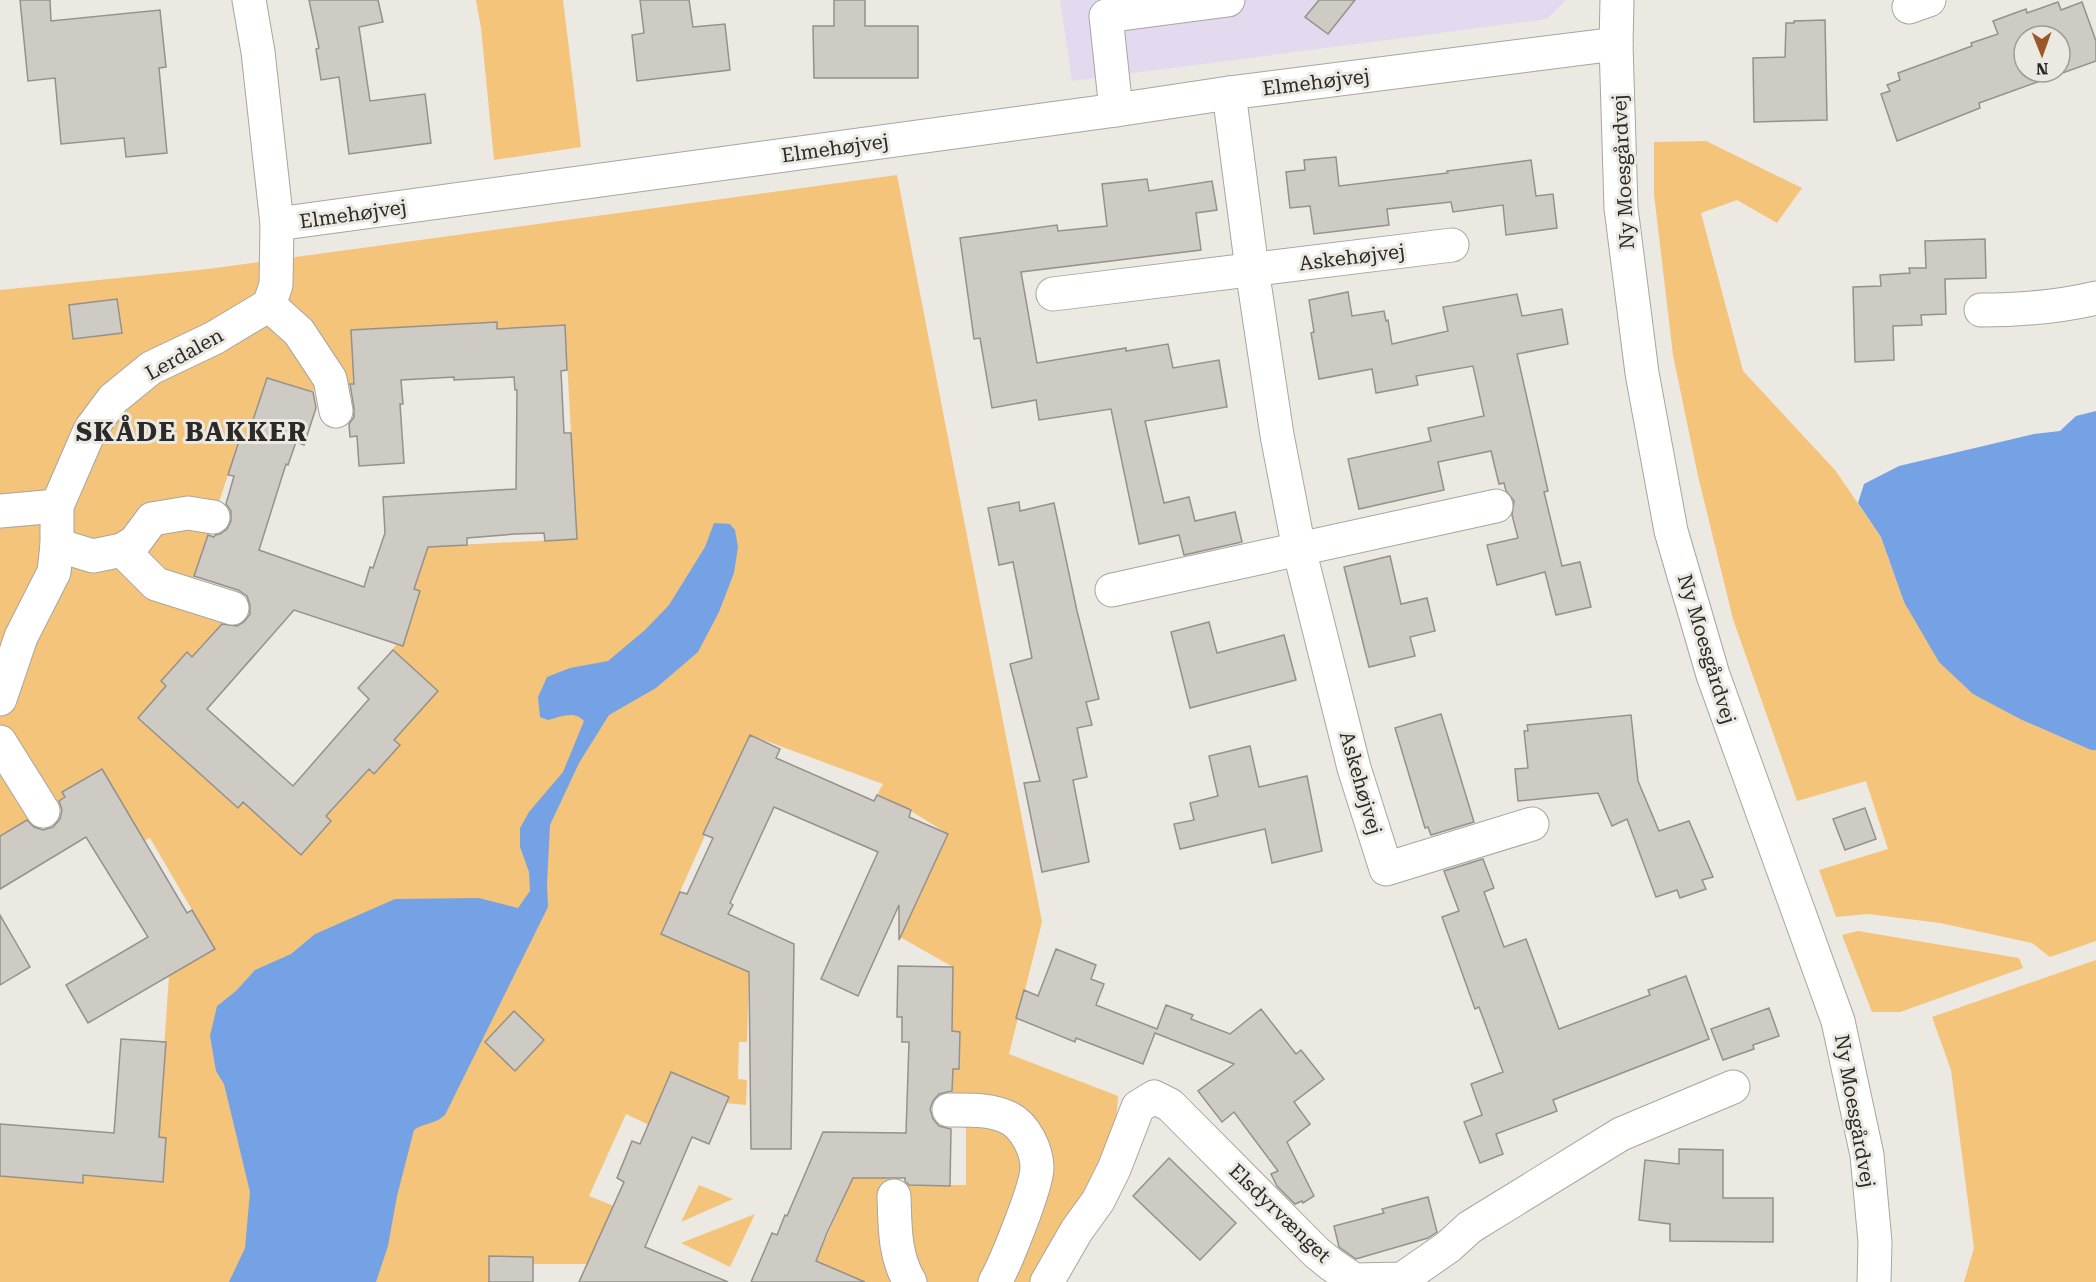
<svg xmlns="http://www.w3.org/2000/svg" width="2096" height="1282" font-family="'Roboto Serif',serif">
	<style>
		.education { fill: #e3daf0 }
		.green { fill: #f3c47a; fill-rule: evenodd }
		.water { fill: #75a2e5 }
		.building { fill: #cecac4; stroke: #95918b; stroke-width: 1.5; fill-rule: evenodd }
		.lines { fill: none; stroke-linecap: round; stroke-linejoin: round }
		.minor-casing { stroke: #a9a59f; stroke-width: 35 }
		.minor { stroke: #fff; stroke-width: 33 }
		.labels { text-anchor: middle; stroke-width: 6; stroke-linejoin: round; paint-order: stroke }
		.street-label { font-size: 20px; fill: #2c2a28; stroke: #ece8e2 }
		.district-label { font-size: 26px; font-weight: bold; letter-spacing: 1.5px; fill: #2c2a28; stroke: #ece8e2 }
	</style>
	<rect width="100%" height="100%" fill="#ece8e2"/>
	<path class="education" d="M1060 0H1566L1547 19 1072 81Z"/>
	<g class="green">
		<path d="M476 0H563L581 147 494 160 481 28Z"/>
		<path d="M1706 141 1802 188 1777 223 1737 200 1701 213 1743 371 1835 470 1881 537 1904 602 2022 720 2091 750H2096V941L2050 957 2032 943 1940 923 1868 914 1836 917 1819 870 1888 849 1866 781 1797 801 1733 619 1698 476 1673 355 1654 194V142Z"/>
		<path d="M897 175 1042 922 1009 1054 1118 1096 1114 1147 1033 1282H814L816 1261 853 1178H885L905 1185H966V1128L952 1117 951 1069H959L960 1032 952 1031 953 967 900 937 948 834 911 811 877 795 883 784 750 735 661 934 749 972 747 1042H739L738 1079 747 1080 746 1105 726 1103 714 1091 671 1072 649 1125 626 1114 589 1196 614 1206 587 1264H533V1257H490L489 1282H0V1128L18 1125 15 1170 44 1180 82 1183 83 1175 163 1182 166 1138 158 1137 169 976 215 949 150 838 144 841 63 792 65 797 0 836V290L208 269ZM497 323V329L565 326 577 539 417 547 414 589 420 592 409 628 388 655 401 666 405 661 438 691 394 740 399 746 374 774 369 769 326 816 331 821 301 854 243 802 138 718 229 616 194 577 240 439 246 441 267 378 310 391 354 384 351 330Z"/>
		<path d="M1858 931 2019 958 2023 968 1900 1012H1872L1842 935Z"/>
		<path d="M2096 960V1282H1964L1974 1248 1951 1070 1932 1017Z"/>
		<path d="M699 1185 733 1199 681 1222Z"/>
		<path d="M755 1214 730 1267 681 1243Z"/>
	</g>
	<g class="water">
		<path d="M2096 411V750H2091L2022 720 1973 694 1939 662 1904 602 1881 537 1858 503 1864 484 1899 466 2034 434 2060 431 2076 416Z"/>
		<path d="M714 523 730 524 735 530 738 547 734 573 719 612 698 652 656 688 609 715 579 763 550 825 547 885 548 907 445 1115C434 1125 425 1122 414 1130L397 1196 388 1246 376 1282H229L245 1248 250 1192 224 1084 216 1071 210 1036 217 1006 236 991 255 970 291 954 315 934 395 899 479 898 518 908 530 891 529 872 520 847V828L529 812 563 772 584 721C574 710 561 717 548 720L540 717 538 697 547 677 570 668 608 661 645 630 669 605 705 547Z"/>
	</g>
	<g class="building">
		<path d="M20 0H50L51 21 160 10 166 67 159 68 167 153 126 157 124 138 61 144 55 78 28 81Z"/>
		<path d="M309 0H378L383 22 359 27 370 101 425 94 431 143 349 154 339 77 321 80 316 49 319 48Z"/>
		<path d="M640 0H689L693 27 725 24 730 70 637 81 632 35 644 33Z"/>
		<path d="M834 0H865V26H918V78H814L813 26H834Z"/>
		<path d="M1319 0H1355L1328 34 1305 17Z"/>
		<path d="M2058 2 2061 10 2082 2 2096 41V61L1979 103 1980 108 1897 141 1881 94 1890 91 1887 85 1900 80 1898 73 1972 46 1971 43 1998 34 1993 21 2026 9 2027 13ZM2024 36H2060V72H2024Z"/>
		<path d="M1825 20 1827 120 1754 122 1753 58 1785 57 1786 23H1794V21Z"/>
		<path d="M1336 157 1339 186 1448 173 1447 171 1531 160 1536 196 1553 194 1557 228 1506 235 1503 205 1453 212 1451 202 1387 209 1389 225 1314 234 1310 206 1290 208 1286 172 1305 170 1304 160Z"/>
		<path d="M1147 179 1149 191 1212 181 1217 210 1196 213 1201 250 1021 272 1037 363 1126 348V351L1168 344 1173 368 1219 360 1227 407 1145 421 1164 503 1189 497 1195 521 1235 512 1242 542 1184 555 1179 535 1139 544 1111 409 1039 420 1036 400 992 408 980 338 974 339 960 238 1057 225 1058 231 1107 226 1102 184Z"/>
		<path d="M1985 239 1986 278 1945 279 1946 314 1921 315 1922 325 1893 326 1894 360 1855 362 1853 287 1881 286 1880 275 1910 273 1909 268H1926L1925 241Z"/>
		<path d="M1348 292 1352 316 1384 311 1386 321 1388 320 1392 344 1448 331 1443 307 1517 294 1522 316 1562 309 1568 344 1517 354 1548 491 1544 492 1562 566 1580 562 1591 607 1556 615 1545 572 1497 585 1487 545 1518 538 1512 515 1514 501 1506 491 1504 483 1499 484 1491 451 1438 462 1444 490 1359 509 1348 459 1431 441 1428 428 1484 416 1473 366 1416 376 1418 385 1376 393 1372 369 1319 379 1311 333 1314 332 1309 300Z"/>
		<path d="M117 299 122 333 73 339 69 305Z"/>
		<path d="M497 322V329L565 325 567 370 561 371 564 433H571L577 539 545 541 544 533 515 534 467 538V545L428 547 414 589 420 591 403 646 294 610 207 709 293 786 369 699 358 688 393 650 438 691 394 740 400 745 374 774 369 769 326 816 331 821 301 855 243 802 238 808 138 718 166 686 161 681 187 652 192 657 222 624 237 626 244 622 250 614V605L247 596 238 590 194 576 208 535 214 537 215 535 220 534 227 529 231 521V511L226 504 234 476 228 475 240 438 246 441 267 378 313 392 316 408 304 445 296 442 288 465 286 464 259 550 364 587 370 567 373 568 385 533 383 497 516 489 517 390H515L514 377 454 380V377L401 380 403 404H400L404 463 359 466 357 436 350 437 349 424 354 417V408L350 384H354L351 330Z"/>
		<path d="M1019 502 1020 511 1054 503 1077 611 1099 699 1086 702 1092 725 1077 728 1087 777 1073 780 1089 862 1042 872 1024 783 1040 781 1010 664 1032 658 1013 562 999 565 988 508Z"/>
		<path d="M1390 556 1401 604 1427 598 1435 631 1410 637 1415 656 1369 667 1344 567Z"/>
		<path d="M1209 622 1217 653 1284 635 1296 680 1190 708 1171 632Z"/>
		<path d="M1441 714 1474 822 1431 835 1428 827 1425 828 1395 728Z"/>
		<path d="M1631 715 1638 781 1659 831 1689 821 1713 877 1702 880 1706 889 1680 898 1677 890 1656 897 1627 819 1612 826 1598 793 1518 801 1515 769 1528 768 1524 731H1528L1527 725Z"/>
		<path d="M750 735 780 749 776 758 874 801 877 795 911 810 909 817 948 834 899 940V905L858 996 821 979 878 852 774 807 730 903 733 905 728 914 794 944 791 1149H751L749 972 661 934 680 892 687 894 713 838 703 834Z"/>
		<path d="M1250 746 1259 787 1307 776 1322 851 1272 863 1265 829 1180 849 1174 824 1194 820 1190 803 1218 796 1209 756Z"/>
		<path d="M102 769 187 913 192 910 215 949 88 1023 66 985 148 937 86 837 0 889V836L27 820 34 827 43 830 53 827 60 819 62 810 59 801 65 797 62 792Z"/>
		<path d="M1865 808 1876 839 1845 850 1833 819Z"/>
		<path d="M1483 859 1494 888 1484 892 1504 947 1526 939 1559 1029 1650 995 1648 990 1686 976 1709 1039 1553 1100 1557 1111 1496 1134 1503 1154 1480 1163 1464 1122 1482 1115 1471 1084 1503 1072 1479 1007 1475 1009 1442 917 1459 911 1444 871Z"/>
		<path d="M0 915 30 967 0 985Z"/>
		<path d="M1056 949 1096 965 1091 979 1104 984 1096 1005 1157 1029 1166 1005 1193 1015 1191 1019 1230 1034 1261 1009 1296 1054 1301 1050 1324 1079 1294 1102 1310 1124 1287 1142 1314 1196 1303 1203 1302 1201 1295 1204 1277 1186 1271 1174 1278 1171 1234 1112 1222 1122 1198 1091 1234 1064 1155 1033 1143 1064 1076 1038 1075 1042 1016 1018 1024 990 1038 996Z"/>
		<path d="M898 966 953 967 952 1031 960 1032 959 1069H953L952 1091 939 1094 933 1101 930 1109 933 1119 939 1126 951 1129 950 1186 909 1185 905 1181V1178H853L827 1233 816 1261 865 1282H751L772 1233 777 1235 785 1215 787 1216 823 1132 906 1133 909 1042H902V1017H897Z"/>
		<path d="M1769 1008 1779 1036 1753 1045 1754 1049 1723 1060 1711 1029Z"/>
		<path d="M514 1011 544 1040 515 1071 485 1042Z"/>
		<path d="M121 1039 166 1042 159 1137 166 1138 163 1182 83 1175V1183L0 1176V1124L114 1133Z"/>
		<path d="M671 1072 729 1097 709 1144 692 1137 645 1247 728 1282H579L624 1182 617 1178 632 1141 640 1144Z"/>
		<path d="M1679 1149 1723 1150V1198H1773V1242L1670 1241V1224L1639 1220 1645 1160 1679 1164Z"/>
		<path d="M1169 1158 1236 1223 1200 1260 1133 1196Z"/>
		<path d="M1428 1197 1437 1232 1428 1238 1356 1259 1339 1247 1334 1226 1384 1213 1382 1209Z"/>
		<path d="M489 1256 533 1257V1282H489Z"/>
	</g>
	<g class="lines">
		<g class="minor-casing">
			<g id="minor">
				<path d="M249 0 258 52 277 224 1116 110 1229 93 1616 44"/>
				<path d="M1617 0 1616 44 1621 208 1642 373 1671 531 1713 675 1838 1021 1867 1155 1875 1242 1874 1282"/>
				<path d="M1909 7 1929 0"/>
				<path d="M1229 93 1252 269 1277 435 1299 549 1354 768 1386 869 1532 824"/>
				<path d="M1116 110 1106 16 1228 0"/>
				<path d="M1053 294 1452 245"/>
				<path d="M269 305 299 332 330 379 336 411"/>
				<path d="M1981 310C2020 310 2058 307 2096 298"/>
				<path d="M0 511 57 506"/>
				<path d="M57 545 93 556 122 550 135 542 152 519 188 513 213 517"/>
				<path d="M122 550 156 584 232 608"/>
				<path d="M1112 590 1496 506"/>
				<path d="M0 699 21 637 54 572 57 545V506L90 430 113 399 151 368 214 338 269 305 276 285 277 224"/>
				<path d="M0 742 43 811"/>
				<path d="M949 1110C969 1110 991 1109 1009 1118 1025 1126 1037 1150 1037 1168 1037 1186 1005 1265 995 1282"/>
				<path d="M894 1196C895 1225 894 1256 910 1282"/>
				<path d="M1047 1282 1077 1230 1098 1201 1114 1169 1138 1107 1154 1097 1170 1105 1317 1253 1332 1265 1354 1280 1402 1279 1448 1247 1470 1227 1621 1134 1733 1087"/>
			</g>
		</g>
		<use href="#minor" class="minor"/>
	</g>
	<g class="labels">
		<g class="street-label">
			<text transform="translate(1316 82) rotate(-7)" y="7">Elmehøjvej</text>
			<text transform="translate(835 148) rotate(-8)" y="7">Elmehøjvej</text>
			<text transform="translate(1623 172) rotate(-93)" y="7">Ny Moesgårdvej</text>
			<text transform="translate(353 214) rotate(-8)" y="7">Elmehøjvej</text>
			<text transform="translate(1352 257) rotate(-7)" y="7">Askehøjvej</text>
			<text transform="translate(184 354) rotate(-29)" y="7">Lerdalen</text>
			<text transform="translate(1707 649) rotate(73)" y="7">Ny Moesgårdvej</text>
			<text transform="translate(1361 783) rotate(74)" y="7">Askehøjvej</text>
			<text transform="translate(1855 1111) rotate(80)" y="7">Ny Moesgårdvej</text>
			<text transform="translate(1280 1213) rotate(44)" y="7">Elsdyrvænget</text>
		</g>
		<g class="district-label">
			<text x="192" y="441">SKÅDE BAKKER</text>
		</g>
	</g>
	<g transform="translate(2042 54) rotate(179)"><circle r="28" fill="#ece8e2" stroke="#9f9c98" stroke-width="1.5"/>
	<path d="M0-4.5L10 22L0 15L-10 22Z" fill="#9a5727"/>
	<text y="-9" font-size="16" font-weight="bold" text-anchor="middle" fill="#2c2a28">N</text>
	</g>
</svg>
